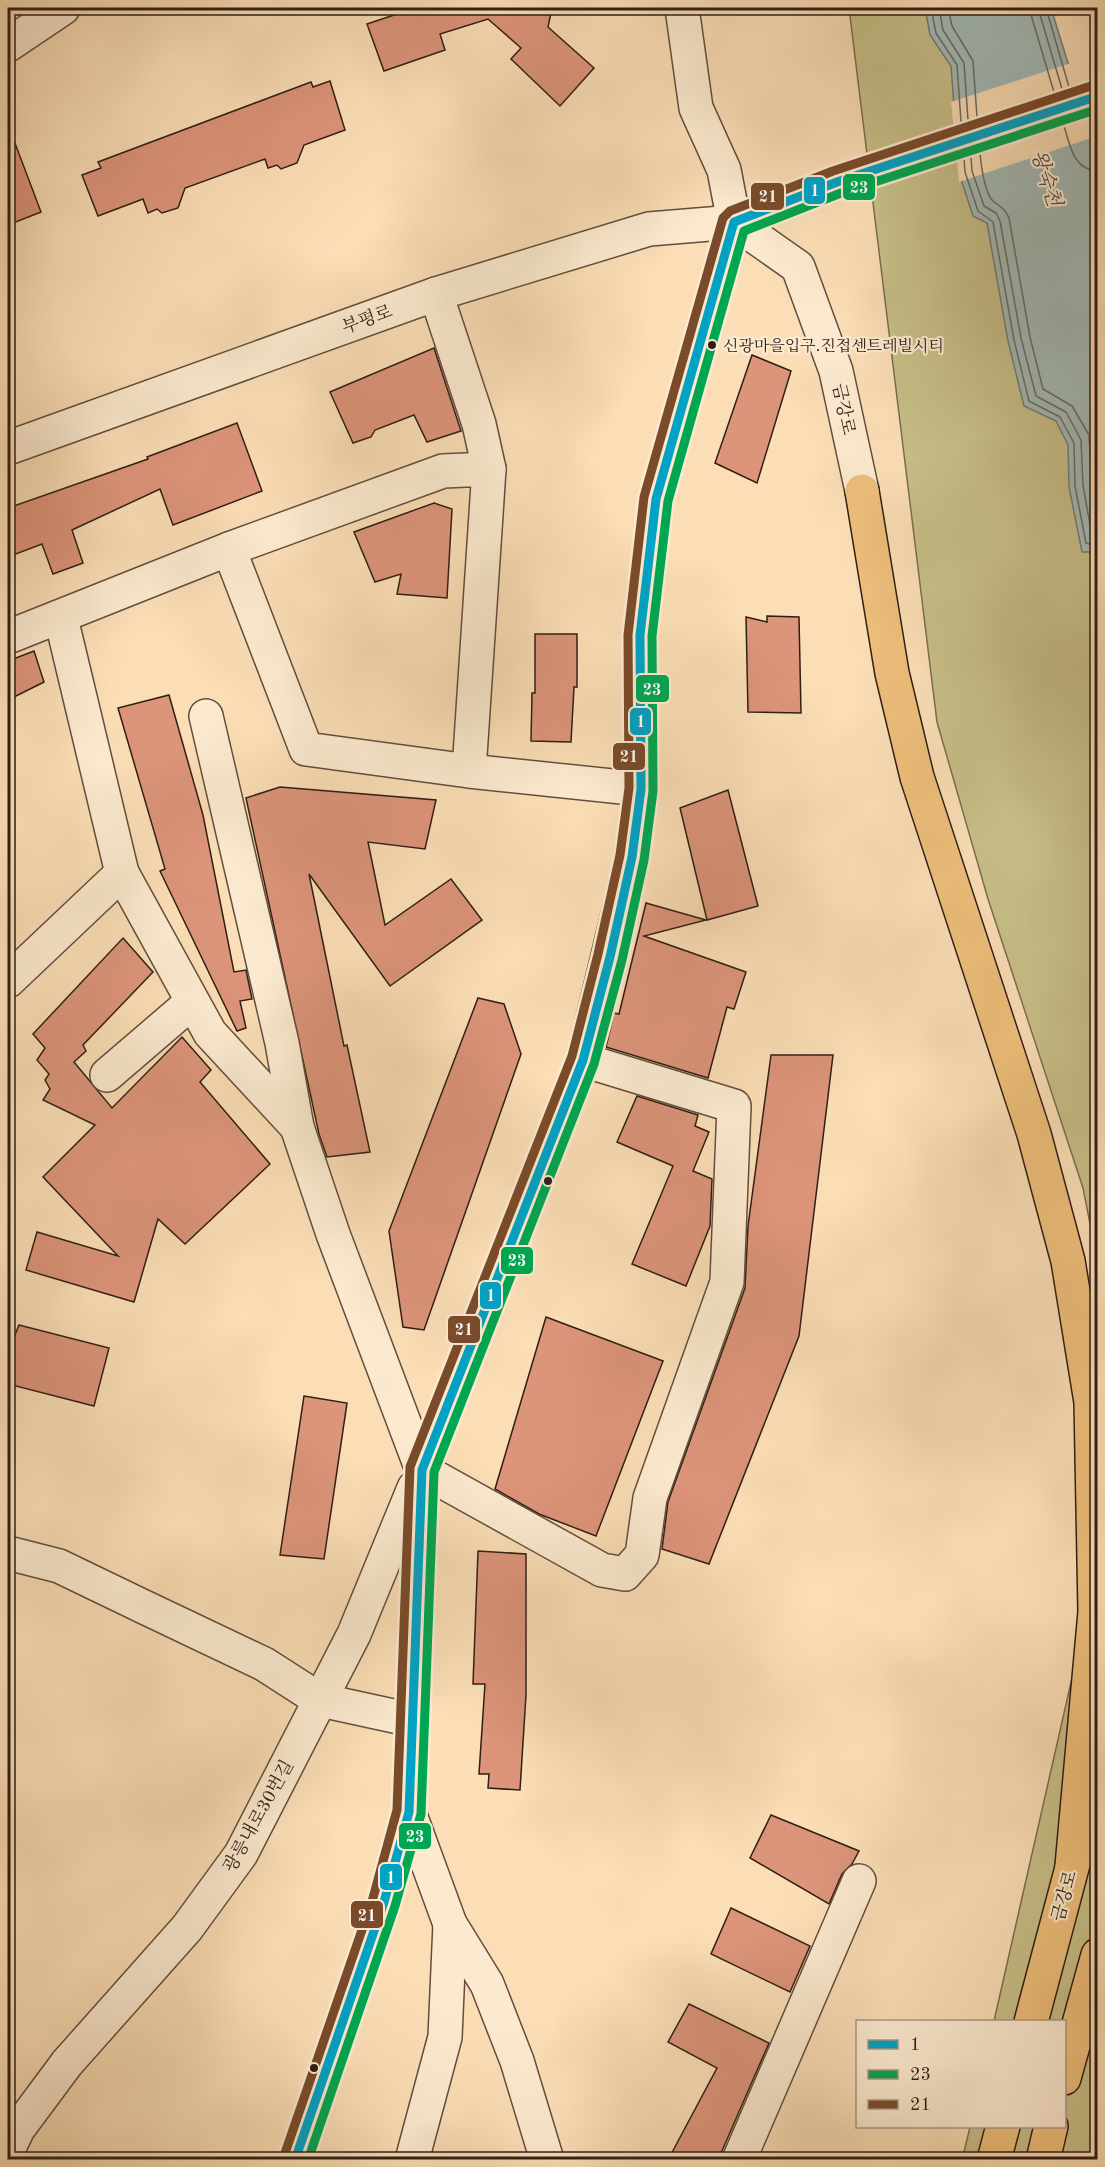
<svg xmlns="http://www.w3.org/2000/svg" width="1105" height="2167" font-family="'Old Standard TT','Noto Serif KR',serif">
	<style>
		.green { fill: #c7bf88; stroke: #7b6e4f; stroke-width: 1.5 }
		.water { fill: #a2bab7; stroke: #747c77; stroke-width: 1.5 }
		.pier { fill: #fbdeb6 }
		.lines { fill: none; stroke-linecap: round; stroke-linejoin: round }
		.shore { stroke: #686c66; stroke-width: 1.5 }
		.building { fill: #dc947a; stroke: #2f1e16; stroke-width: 1.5 }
		.minor-casing { stroke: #624e3e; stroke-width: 36 }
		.major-casing { stroke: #2f1e16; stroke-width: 36 }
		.minor { stroke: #fcead0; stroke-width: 33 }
		.major { stroke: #eebf7b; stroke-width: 33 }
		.bus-1-casing { stroke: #fcead0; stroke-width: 14 }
		.bus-2-casing { stroke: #fcead0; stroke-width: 14 }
		.bus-3-casing { stroke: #fcead0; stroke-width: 14 }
		.bus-1 { stroke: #02a2c5; stroke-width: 9 }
		.bus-2 { stroke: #00a651; stroke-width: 9 }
		.bus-3 { stroke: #7a4b2a; stroke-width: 9 }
		.bus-dot { fill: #2f1e16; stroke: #fcead0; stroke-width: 2 }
		.labels { text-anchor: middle; stroke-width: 4.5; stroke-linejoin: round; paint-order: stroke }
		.bus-label { font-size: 16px; fill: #2f1e16; stroke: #fcead0; text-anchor: start }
		.street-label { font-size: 18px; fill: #2f1e16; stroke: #fcead0 }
		.water-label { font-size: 20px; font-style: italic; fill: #524d46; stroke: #fcead0 }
		.line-badge { stroke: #fcead0; stroke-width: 2 }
		.badge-label { font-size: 16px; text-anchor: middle; font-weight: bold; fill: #fff }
	</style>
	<rect width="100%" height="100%" fill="#fbdeb6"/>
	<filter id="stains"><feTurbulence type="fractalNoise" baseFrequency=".00333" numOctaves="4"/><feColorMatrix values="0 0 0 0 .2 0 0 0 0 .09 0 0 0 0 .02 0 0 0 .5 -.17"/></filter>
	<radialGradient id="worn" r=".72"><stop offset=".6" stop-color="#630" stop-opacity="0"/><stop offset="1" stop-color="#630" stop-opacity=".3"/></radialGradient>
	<g class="green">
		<path d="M849 8H949L1097 489V1259L1083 1188 988 899 937 722Z"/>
		<path d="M1097 1568V2159L962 2160 970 2127 1064 2126V2022L994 2021Z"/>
	</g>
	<path class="water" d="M925 8H1051L1097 157V558L1094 552H1082L1069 487 1068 445 1056 421 1024 406 1008 341 987 223 973 216 959 173 951 66 930 35Z"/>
	<path class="pier" d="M1071 63 1094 137 959 182 951 102Z"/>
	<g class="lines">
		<g class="shore">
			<path d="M931 8 936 33 957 65 961 122"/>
			<path d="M939 8 943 30 964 63 968 120"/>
			<path d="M948 8 952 26 973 61 977 117"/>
			<path d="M1029 8 1054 92"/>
			<path d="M1038 8 1062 89"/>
			<path d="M1046 8 1069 87"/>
			<path d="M1064 126C1070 145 1073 170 1098 171"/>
			<path d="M980 154C981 165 985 194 993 201 1000 207 1005 208 1009 218L1030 337 1043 389 1072 406 1089 435 1092 484 1098 515"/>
			<path d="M971 157 972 171 984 206 996 213 1000 221 1021 338 1036 396 1066 412 1081 440 1083 485 1092 536 1098 539"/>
			<path d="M964 159 965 172 978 211 993 222 1014 340 1029 401 1060 417 1074 443 1075 486 1086 543 1098 547"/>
		</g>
	</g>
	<g class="building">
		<path d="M415 8H552L548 27 594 68 560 106 511 59 521 48 488 19 440 34 445 50 384 71 367 24Z"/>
		<path d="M330 81 345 130 304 145 297 163 281 169 277 165 268 168 265 159 185 188 178 208 162 213 157 209 148 213 143 199 98 216 82 175 101 168 98 162 311 82 313 87Z"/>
		<path d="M10 130 41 212 8 225V131Z"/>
		<path d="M434 348 461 431 427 442 414 415 375 430 371 437 353 443 330 392Z"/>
		<path d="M752 355 791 371 757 483 715 463Z"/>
		<path d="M237 423 262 491 173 525 160 489 72 530 83 563 53 574 42 544 8 557V508L148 459 147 457Z"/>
		<path d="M434 503 452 509 447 598 397 594 401 574 375 582 354 532Z"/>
		<path d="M767 616 799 617 801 713 748 712 746 617 767 622Z"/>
		<path d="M535 634H577V687H574L571 742 531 741 532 693H535Z"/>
		<path d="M34 651 44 682 8 700V661Z"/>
		<path d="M169 695 203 815 234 972 246 970 252 999 240 1001 246 1028 237 1031 160 871 165 869 118 708Z"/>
		<path d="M280 787 436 800 425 849 368 842 385 925 451 879 482 920 390 986 309 874 344 1046 347 1045 370 1152 327 1157 319 1134 246 798Z"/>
		<path d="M728 790 758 906 707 920 680 808Z"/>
		<path d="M646 903 706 920 644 936 746 972 734 1009 727 1007 708 1078 606 1047 614 1013 619 1014Z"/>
		<path d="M123 938 153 972 83 1045 86 1051 74 1062 112 1108 182 1037 211 1070 200 1082 270 1164 185 1244 158 1219 134 1302 26 1270 37 1232 118 1256 43 1177 95 1125 43 1100 50 1089 45 1080 49 1074 37 1060 45 1048 33 1034Z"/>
		<path d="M478 998 504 1004 521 1054 424 1330 403 1327 389 1231Z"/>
		<path d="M771 1055H833L799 1336 709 1564 662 1549 668 1502 745 1288 748 1226Z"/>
		<path d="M637 1096 698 1115 695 1126 709 1132 693 1171 712 1179 710 1226 686 1286 632 1264 673 1166 617 1142Z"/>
		<path d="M546 1317 663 1361 596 1536 539 1514 495 1489Z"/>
		<path d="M19 1325 109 1348 94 1406 8 1384 9 1350Z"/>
		<path d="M304 1396 347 1403 324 1559 280 1555Z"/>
		<path d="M478 1551 526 1554V1695L520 1790 488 1788 489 1774H479L485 1684H473Z"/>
		<path d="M771 1815 859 1851 852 1864 842 1874 829 1904 750 1858Z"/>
		<path d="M731 1908 810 1946 790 1992 711 1954Z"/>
		<path d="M689 2004 769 2043 718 2160H668L717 2068 668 2042Z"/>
	</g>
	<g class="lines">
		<g class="minor-casing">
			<g id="minor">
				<path d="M8 45 63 8"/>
				<path d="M734 222 798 267 836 371 862 491"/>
				<path d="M436 294 479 424 489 469"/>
				<path d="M8 448 436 294 649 229 734 222 837 182 1098 96"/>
				<path d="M8 637 229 549"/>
				<path d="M206 716 282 1043 297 1127"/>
				<path d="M469 771 489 469 443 471 229 549 306 749 469 771 641 789"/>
				<path d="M122 873 210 1033 297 1127 333 1234 422 1470 602 1570 625 1574 642 1555 650 1498 727 1282 734 1106 583 1060"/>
				<path d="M8 981 122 873 61 618"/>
				<path d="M107 1075 192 1002"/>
				<path d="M8 1553 59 1566 142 1606 264 1664 320 1700 412 1720"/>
				<path d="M409 1812 450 1924 487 1984 517 2061 547 2160"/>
				<path d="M8 2150 18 2129 67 2063 187 1928 241 1854 354 1634 414 1488"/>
				<path d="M295 2160 384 1902 409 1812 422 1470 583 1060 632 857 641 789 640 635 656 499 734 222 724 170 696 108 682 8"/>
				<path d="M412 2160 445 2037 450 1924"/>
				<path d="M739 2160 859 1881"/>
			</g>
		</g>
		<g class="major-casing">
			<g id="major">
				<path d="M862 491 892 673 917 777 1034 1134 1068 1261 1091 1402 1095 1612 1072 1866"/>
				<path d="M1031 2022 1078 1845"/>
				<path d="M1064 2078 1098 1955"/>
				<path d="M994 2160 1003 2126"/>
				<path d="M1043 2160 1051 2126"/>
			</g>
		</g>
		<use href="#minor" class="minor"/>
		<use href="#major" class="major"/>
		<g class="bus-1-casing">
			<path id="bus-1" d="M295 2160 384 1902 409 1812 422 1470 583 1060 610 957 632 857 641 789 640 635 656 499 734 222 837 182 1098 96"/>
		</g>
		<g class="bus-2-casing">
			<path id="bus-2" d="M308 2160 395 1906 421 1814 434 1472 594 1064 622 960 644 860 653 791 652 636 668 501 744 231 841 193 1098 109"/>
		</g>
		<g class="bus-3-casing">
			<path id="bus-3" d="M284 2156 373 1898 397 1810 410 1467 572 1056 598 954 620 855 629 788 628 635 644 497 723 218 730 211 833 171 1094 85"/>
		</g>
		<use href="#bus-1" class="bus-1"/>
		<use href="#bus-2" class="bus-2"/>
		<use href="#bus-3" class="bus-3"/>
	</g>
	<g class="bus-dot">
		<circle cx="712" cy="345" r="5"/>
		<circle cx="548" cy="1181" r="5"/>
		<circle cx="314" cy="2068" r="5"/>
	</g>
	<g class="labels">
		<g class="bus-label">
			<text x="723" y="351">신광마을입구.진접센트레빌시티</text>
		</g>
		<g class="street-label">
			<text transform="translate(367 319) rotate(-20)" y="6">부평로</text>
			<text transform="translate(844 409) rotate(78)" y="6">금강로</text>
			<text transform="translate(258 1816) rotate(-61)" y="6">광릉내로30번길</text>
			<text transform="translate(1064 1896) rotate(-75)" y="6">금강로</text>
		</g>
		<g class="water-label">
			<text transform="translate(1047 178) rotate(72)" y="7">왕숙천</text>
		</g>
	</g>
	<g class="line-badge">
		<rect x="842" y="173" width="34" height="28" rx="6" fill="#00a651"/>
		<rect x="803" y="176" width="23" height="29" rx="6" fill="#02a2c5"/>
		<rect x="750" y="182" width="35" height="29" rx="6" fill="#7a4b2a"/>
		<rect x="635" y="674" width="35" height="29" rx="6" fill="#00a651"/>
		<rect x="629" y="707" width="23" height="29" rx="6" fill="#02a2c5"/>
		<rect x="612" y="742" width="34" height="29" rx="6" fill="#7a4b2a"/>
		<rect x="500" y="1246" width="34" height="29" rx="6" fill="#00a651"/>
		<rect x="479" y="1281" width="23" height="29" rx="6" fill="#02a2c5"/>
		<rect x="447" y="1315" width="34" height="29" rx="6" fill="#7a4b2a"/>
		<rect x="398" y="1822" width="34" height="28" rx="6" fill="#00a651"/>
		<rect x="379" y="1863" width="24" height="28" rx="6" fill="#02a2c5"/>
		<rect x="350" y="1900" width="34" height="29" rx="6" fill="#7a4b2a"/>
	</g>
	<g class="badge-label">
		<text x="859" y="193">23</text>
		<text x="815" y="196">1</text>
		<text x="768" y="202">21</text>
		<text x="652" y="695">23</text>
		<text x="641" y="727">1</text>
		<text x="629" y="762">21</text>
		<text x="517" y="1266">23</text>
		<text x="491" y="1301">1</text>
		<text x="464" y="1335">21</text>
		<text x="415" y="1842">23</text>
		<text x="391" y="1883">1</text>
		<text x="367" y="1921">21</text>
	</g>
	<rect width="1105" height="2167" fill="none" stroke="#fbdeb6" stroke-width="30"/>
	<rect x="9" y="9" width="1087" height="2149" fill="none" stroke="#2f1e16" stroke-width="3"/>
	<rect x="15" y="15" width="1075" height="2137" fill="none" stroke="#2f1e16" stroke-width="1.5"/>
	<rect x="856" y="2020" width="210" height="108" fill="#fcead0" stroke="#aa9886" stroke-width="1.5"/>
	<rect x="868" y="2040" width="30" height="9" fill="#02a2c5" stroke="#aa9886" stroke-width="1.5"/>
	<text x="910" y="2050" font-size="18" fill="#2f1e16">1</text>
	<rect x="868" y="2070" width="30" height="9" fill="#00a651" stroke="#aa9886" stroke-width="1.5"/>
	<text x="910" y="2080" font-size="18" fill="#2f1e16">23</text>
	<rect x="868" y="2100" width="30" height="9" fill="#7a4b2a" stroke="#aa9886" stroke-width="1.5"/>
	<text x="910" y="2110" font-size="18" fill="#2f1e16">21</text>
	<rect width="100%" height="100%" filter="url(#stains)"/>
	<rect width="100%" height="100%" fill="url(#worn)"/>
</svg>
